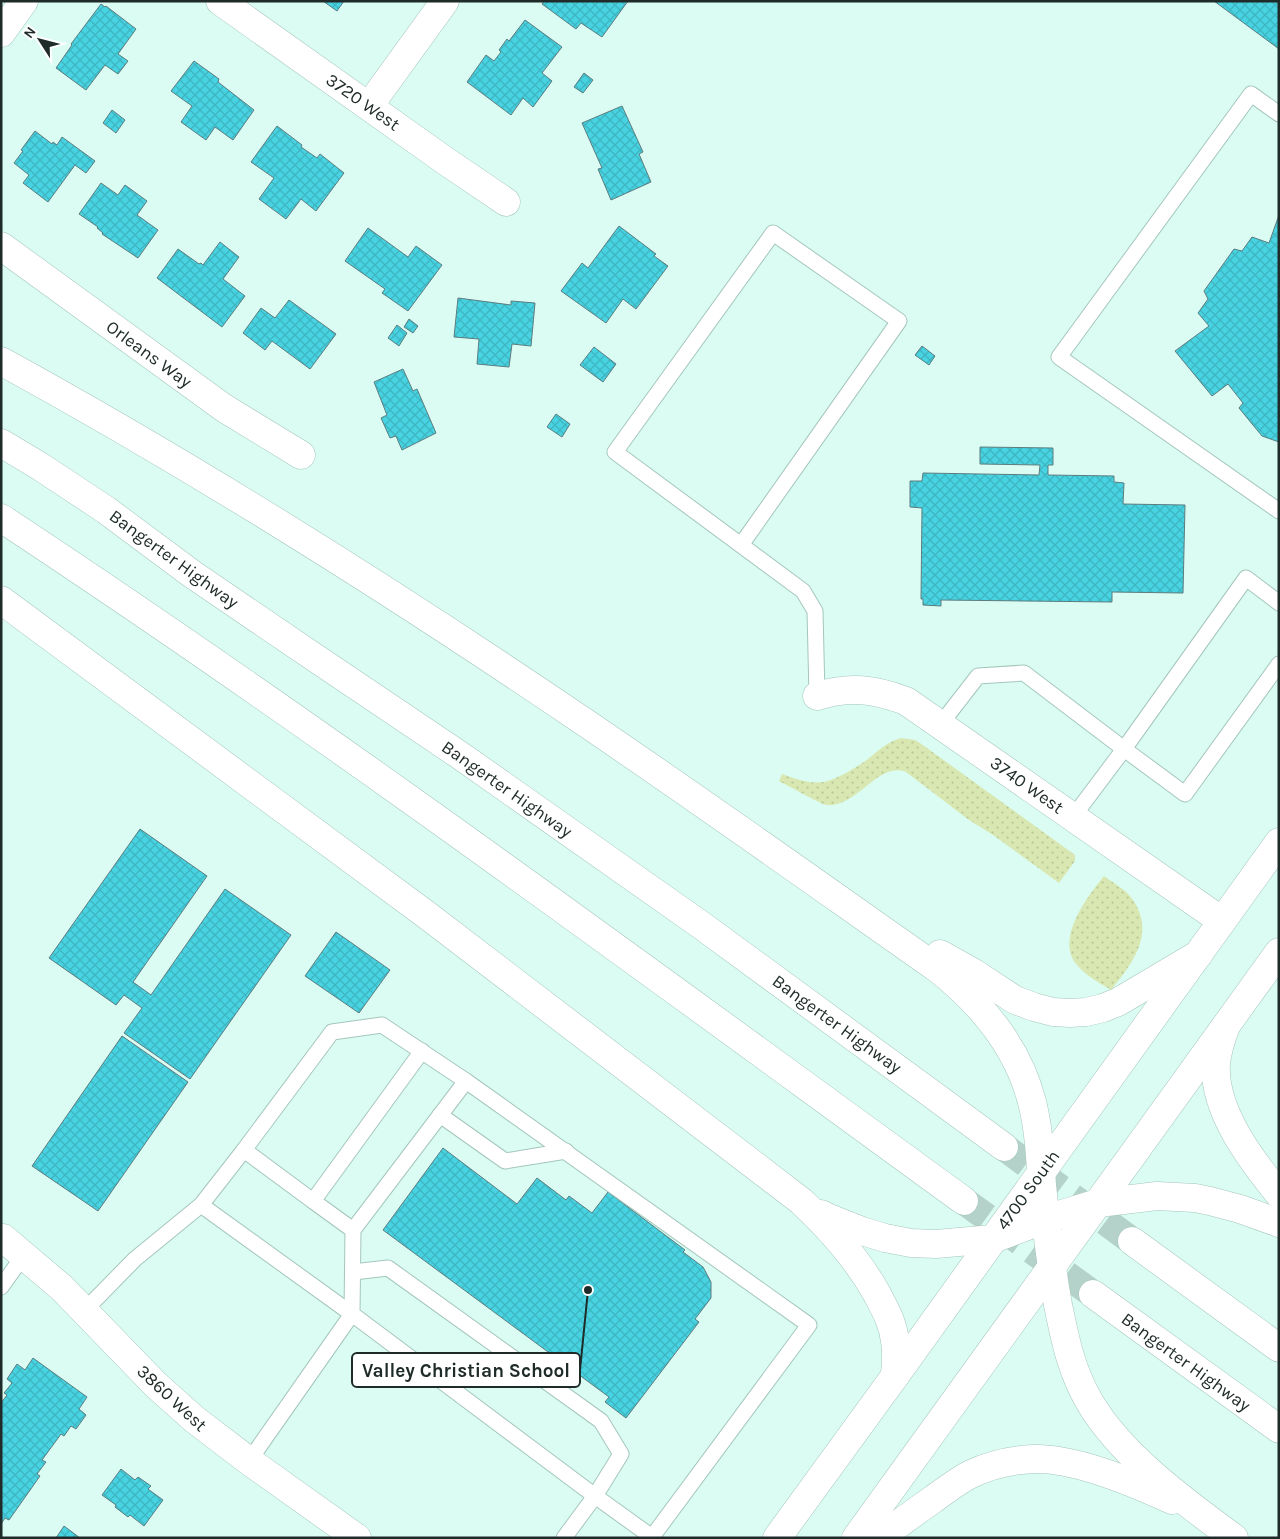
<svg xmlns="http://www.w3.org/2000/svg" width="1280" height="1539" font-family="Karla,sans-serif">
	<style>
		.grass { fill: url(#grass-dots) }
		.building { fill: url(#building-cross-hatch); stroke: #5c7c7f }
		.lines { fill: none; stroke-linecap: round; stroke-linejoin: round }
		.highway-tunnel { stroke: #b4d2ca; stroke-width: 28; stroke-dasharray: 28 14; stroke-linecap: butt }
		.lane-casing { stroke: #a5c6bc; stroke-width: 17 }
		.street-casing { stroke: #a5c6bc; stroke-width: 29 }
		.secondary-casing { stroke: #a5c6bc; stroke-width: 29 }
		.primary-casing { stroke: #a5c6bc; stroke-width: 29 }
		.highway-casing { stroke: #a5c6bc; stroke-width: 29 }
		.lane { stroke: #fff; stroke-width: 15 }
		.street { stroke: #fff; stroke-width: 28 }
		.secondary { stroke: #fff; stroke-width: 28 }
		.primary { stroke: #fff; stroke-width: 28 }
		.highway { stroke: #fff; stroke-width: 28 }
		.labels { text-anchor: middle; stroke-width: 5; stroke-linejoin: round; paint-order: stroke }
		.street-label { font-size: 18px; fill: #1e2b28; stroke: #fff }
		.leader { fill: none; stroke: #1e2b28; stroke-width: 2 }
		.callout-dot { fill: #1e2b28; stroke: #fff; stroke-width: 2 }
		.callout { fill: #fff; stroke: #1e2b28; stroke-width: 2 }
		.callout-label { font-size: 19px; text-anchor: middle; font-weight: bold; fill: #1e2b28 }
	</style>
	<defs>
		<pattern id="grass-dots" width="8" height="8" patternUnits="userSpaceOnUse" patternTransform="scale(1.25)"><rect width="8" height="8" fill="#d9e8b2"/><path d="M2 2h.1M6 6h.1" fill="none" stroke="#bac799" stroke-width="1.8" stroke-linecap="round"/></pattern>
		<pattern id="building-cross-hatch" width="8" height="8" patternUnits="userSpaceOnUse" patternTransform="scale(1.25)"><rect width="8" height="8" fill="#47d3e1"/><path d="M0 0l8 8M0 8l8-8" fill="none" stroke="#3eb5c1"/></pattern>
	</defs>
	<rect width="100%" height="100%" fill="#dafcf2"/>
	<g class="grass">
		<path d="M901 738 915 740 920 743 1075 855V861L1059 883 993 835 969 820 906 772C878 761 857 808 827 805 822 805 787 785 779 781L782 774C795 779 810 784 824 782 838 779 857 767 868 759 879 750 887 742 901 738Z"/>
		<path d="M1104 876C1113 883 1127 890 1133 900 1156 934 1132 964 1111 990 1100 983 1086 976 1077 965 1055 939 1087 897 1104 876Z"/>
	</g>
	<g class="building">
		<path d="M323 1H344L337 11Z"/>
		<path d="M544 1H628L602 37 581 23 576 29 542 4Z"/>
		<path d="M1214 1H1279V49Z"/>
		<path d="M101 4 105 7 106 6 136 29 118 54 128 61 118 74 105 65 86 90 56 68 72 45 71 44Z"/>
		<path d="M525 20 562 47 542 73 552 81 533 107 523 98 511 115 467 82 486 55 494 61 501 52 499 50 507 39 509 41Z"/>
		<path d="M194 61 219 79 218 82 254 110 233 140 215 127 206 140 181 122 192 106 171 91Z"/>
		<path d="M584 73 593 80 583 93 574 87Z"/>
		<path d="M622 106 643 152 639 154 651 182 611 200 598 169 602 168 582 123Z"/>
		<path d="M112 110 125 120 116 133 103 123Z"/>
		<path d="M277 126 302 145 301 147 317 158 320 154 344 173 316 211 301 199 286 219 259 199 274 178 251 162Z"/>
		<path d="M35 131 52 144 53 142 57 145 62 137 95 161 86 173 75 165 48 202 23 183 29 175 14 163 23 151 21 150Z"/>
		<path d="M101 183 118 195 125 185 147 201 137 215 158 230 138 258 102 234 103 233 97 228 98 227 79 214Z"/>
		<path d="M1279 215V442L1262 436 1239 408 1243 403 1228 384 1212 396 1175 351 1209 326 1198 313 1208 299 1204 291 1234 249 1242 251 1252 237 1269 243Z"/>
		<path d="M619 226 656 254 654 256 668 266 636 309 623 299 606 323 561 291 582 263 588 268Z"/>
		<path d="M368 228 408 257 416 246 442 265 408 311 382 293 385 289 345 261Z"/>
		<path d="M220 242 239 257 223 279 245 296 222 327 157 278 178 249 199 264 201 263 203 265Z"/>
		<path d="M458 298 511 305V301L535 303 531 346 512 344 509 367 477 364 479 339 454 337Z"/>
		<path d="M289 300 336 334 310 369 272 341 265 350 243 333 261 308 275 318Z"/>
		<path d="M409 319 418 326 413 333 404 327Z"/>
		<path d="M397 325 407 333 399 346 388 338Z"/>
		<path d="M922 346 935 356 929 365 915 355Z"/>
		<path d="M594 347 616 364 603 382 580 365Z"/>
		<path d="M403 369 413 391 417 389 436 433 402 450 396 436 390 438 381 418 387 415 374 382Z"/>
		<path d="M556 414 570 424 562 437 547 427Z"/>
		<path d="M980 447 1053 448V465H1048V475L1114 476V482L1124 483 1123 504 1185 505 1183 593 1112 592V602L941 600V606L923 605V599H921L922 508 910 507V481H922L923 473 1039 475 1040 465 980 464Z"/>
		<path d="M140 829 207 876 133 982 151 995 225 889 291 935 190 1079 124 1033 142 1008 124 995 116 1005 49 958Z"/>
		<path d="M336 932 390 970 359 1013 305 976Z"/>
		<path d="M122 1036 188 1082 98 1211 32 1166Z"/>
		<path d="M443 1148 517 1204 537 1178 566 1200 569 1196 592 1213 608 1192 685 1250 683 1252 703 1267 711 1282V1298L695 1319 699 1322 626 1418 605 1402 609 1397 383 1230Z"/>
		<path d="M33 1358 87 1397 79 1409 86 1415 76 1429 71 1426 64 1436 61 1434 42 1460 46 1462 37 1474 40 1476 9 1520 5 1518 1 1524V1403L7 1395 4 1393 12 1383 7 1379 17 1364 25 1370Z"/>
		<path d="M121 1469 135 1480 138 1477 151 1486 148 1489 163 1500 144 1526 130 1515 128 1517 115 1507 116 1505 102 1495Z"/>
		<path d="M64 1526 80 1538H56Z"/>
	</g>
	<g class="lines">
		<g class="highway-tunnel">
			<path d="M1004 1147 1132 1241"/>
			<path d="M964 1201 1093 1294"/>
		</g>
		<g class="lane-casing">
			<g id="lane">
				<path d="M1279 114 1251 94 1059 357 1279 511"/>
				<path d="M741 545 899 321 773 233 615 452 803 591 815 611 817 696"/>
				<path d="M1279 603 1246 578 1124 749 1185 794 1279 664"/>
				<path d="M940 725 978 676 1024 673 1124 749 1073 817"/>
				<path d="M440 1115 505 1161 566 1151"/>
				<path d="M244 1150 313 1201 422 1051"/>
				<path d="M313 1201 353 1230"/>
				<path d="M201 1205 352 1314"/>
				<path d="M353 1272 388 1268 601 1421 621 1454 595 1496 564 1538"/>
				<path d="M1 1287 24 1255"/>
				<path d="M84 1311 135 1259 201 1205 244 1150 332 1032 382 1025 466 1081"/>
				<path d="M249 1461 352 1314 595 1496 652 1537 809 1325 466 1081 353 1230 352 1314"/>
			</g>
		</g>
		<g class="street-casing">
			<g id="street">
				<path d="M220 1 447 162 506 202"/>
				<path d="M1 33 24 1"/>
				<path d="M369 106 445 1"/>
				<path d="M1 246 224 408 301 455"/>
				<path d="M817 696C850 686 874 689 906 701L1222 921"/>
				<path d="M3 1238 62 1288 156 1385 194 1419 249 1461 357 1538"/>
			</g>
		</g>
		<g class="secondary-casing">
			<path id="secondary" d="M777 1538 895 1376"/>
		</g>
		<g class="primary-casing">
			<g id="primary">
				<path d="M895 1376 1279 842"/>
				<path d="M856 1538 1279 952"/>
			</g>
		</g>
		<g class="highway-casing">
			<g id="highway">
				<path d="M1 361C198 469 388 589 574 715 697 798 817 884 938 969 981 1003 1018 1047 1032 1102 1039 1129 1040 1157 1042 1185 1046 1225 1051 1265 1058 1305 1065 1339 1071 1370 1089 1401 1120 1455 1185 1502 1234 1538"/>
				<path d="M1 443 41 467 106 510 192 574 308 653 458 754 701 925 1004 1147"/>
				<path d="M1 518C330 735 646 970 964 1201"/>
				<path d="M1 600 428 916 801 1201C831 1229 857 1258 877 1294 885 1309 893 1323 895 1341 897 1353 896 1364 895 1376"/>
				<path d="M940 954 974 973 1015 1000 1034 1007 1053 1012 1070 1013 1086 1012 1103 1008 1118 1002 1199 954"/>
				<path d="M1226 1026C1221 1039 1217 1050 1216 1064 1213 1110 1251 1160 1279 1194"/>
				<path d="M821 1214 829 1218 862 1231 885 1238 911 1243 936 1244 993 1239 1046 1219 1098 1203 1157 1196 1195 1198 1210 1201 1240 1209 1279 1223"/>
				<path d="M1132 1241 1279 1348"/>
				<path d="M1093 1294 1279 1429"/>
				<path d="M880 1538C897 1525 915 1512 932 1500 945 1491 957 1481 971 1474 990 1465 1012 1460 1033 1459 1074 1457 1135 1483 1172 1500"/>
			</g>
		</g>
		<use href="#lane" class="lane"/>
		<use href="#street" class="street"/>
		<use href="#secondary" class="secondary"/>
		<use href="#primary" class="primary"/>
		<use href="#highway" class="highway"/>
	</g>
	<g class="labels">
		<g class="street-label">
			<text transform="translate(363 102) rotate(35)" y="6">3720 West</text>
			<text transform="translate(149 354) rotate(36)" y="6">Orleans Way</text>
			<text transform="translate(174 559) rotate(36)" y="6">Bangerter Highway</text>
			<text transform="translate(1027 785) rotate(35)" y="6">3740 West</text>
			<text transform="translate(507 789) rotate(35)" y="6">Bangerter Highway</text>
			<text transform="translate(837 1024) rotate(36)" y="6">Bangerter Highway</text>
			<text transform="translate(1028 1190) rotate(-54)" y="6">4700 South</text>
			<text transform="translate(1186 1362) rotate(36)" y="6">Bangerter Highway</text>
			<text transform="translate(172 1398) rotate(43)" y="6">3860 West</text>
		</g>
	</g>
	<path class="leader" d="M588 1290L580 1370"/>
	<circle class="callout-dot" cx="588" cy="1290" r="5"/>
	<rect class="callout" x="352" y="1353" width="228" height="34" rx="5"/>
	<g class="callout-label">
		<text x="466" y="1377">Valley Christian School</text>
	</g>
	<rect width="1280" height="1539" fill="none" stroke="#1e2b28" stroke-width="5"/>
	<g transform="translate(40 40) rotate(306)" stroke="#ffffff" stroke-width="4" paint-order="stroke">
	<path d="M0-4L9 19L0 12L-9 19Z" fill="#1e2b28"/>
	<text y="-8" font-size="14" font-weight="bold" text-anchor="middle" fill="#1e2b28">N</text>
	</g>
</svg>
